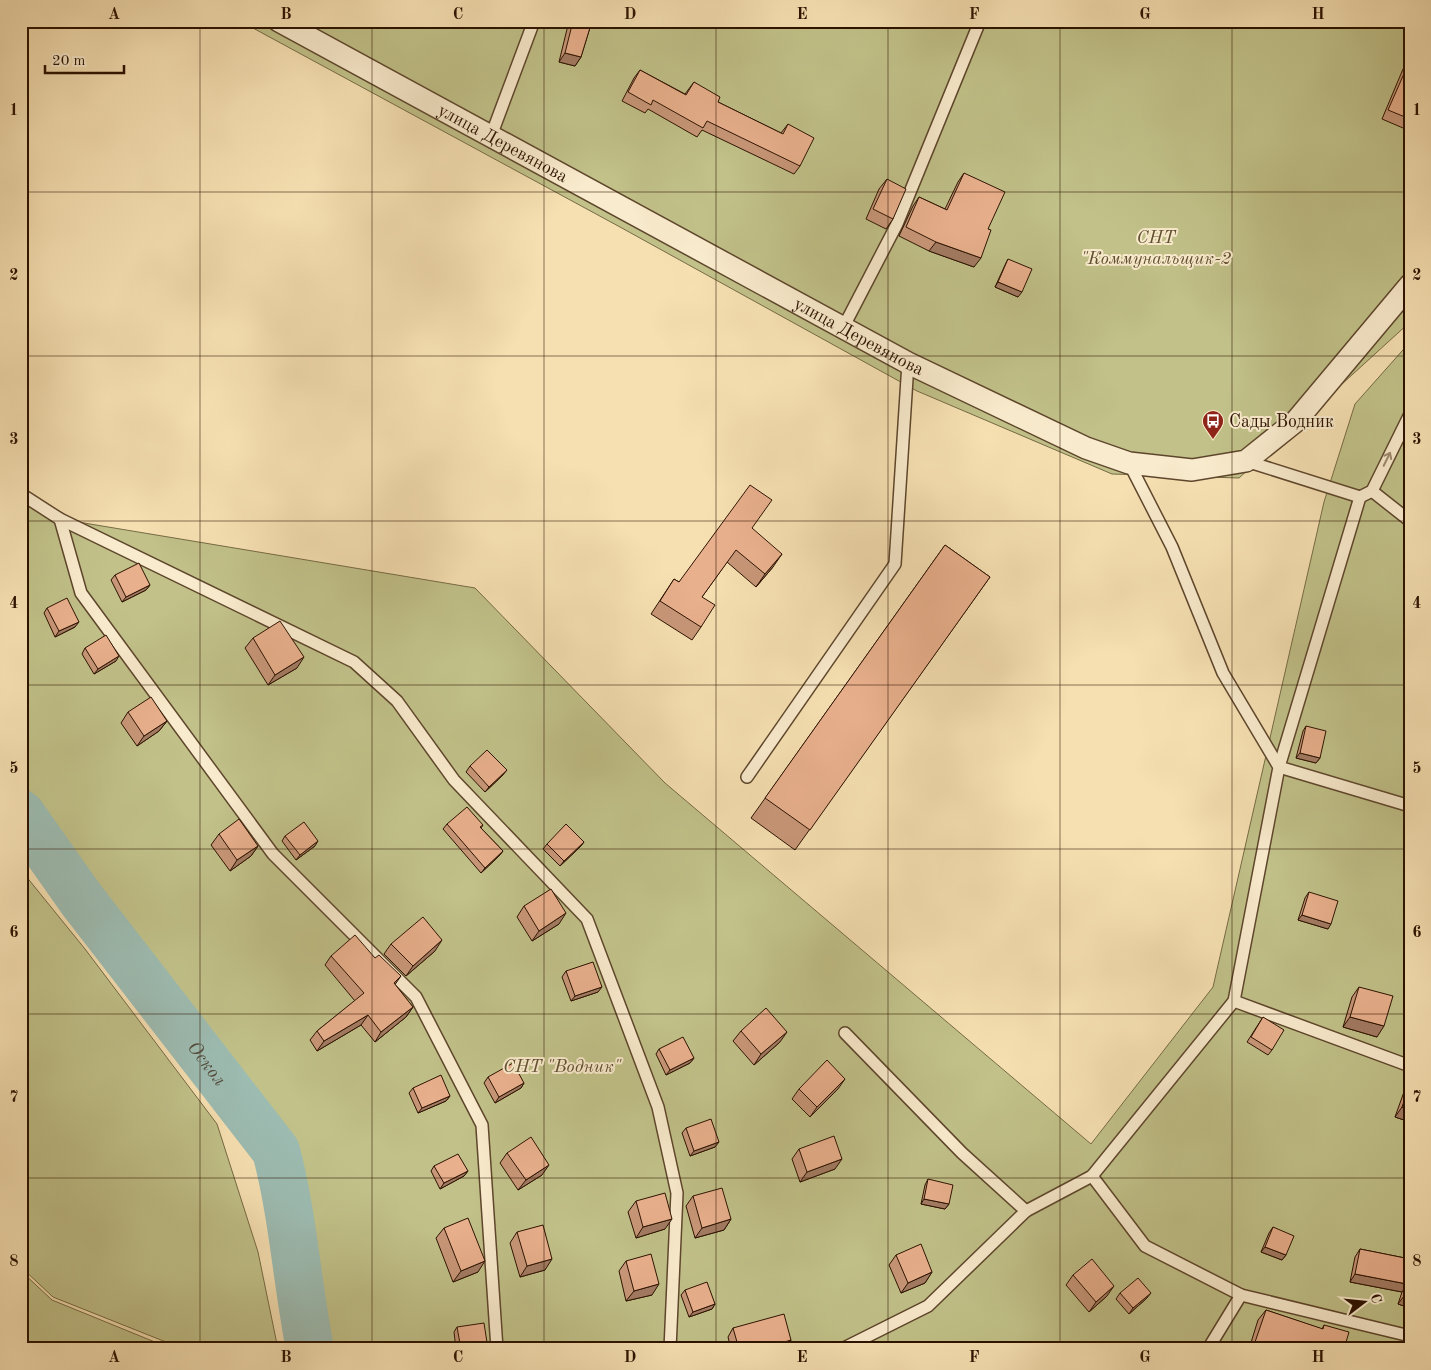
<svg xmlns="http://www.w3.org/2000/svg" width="1431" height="1370" font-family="'Old Standard TT',serif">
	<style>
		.green { fill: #c1c189; stroke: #766a44 }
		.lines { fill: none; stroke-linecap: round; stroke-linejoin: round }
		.river { stroke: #9dbcb2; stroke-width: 48 }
		.lane-casing { stroke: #5e462c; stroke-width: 14 }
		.street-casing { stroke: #5e462c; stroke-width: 24 }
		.lane { stroke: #f9ebcd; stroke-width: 11 }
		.street { stroke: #f9ebcd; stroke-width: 21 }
		.wall { fill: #c89779; stroke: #2c1200 }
		.shaded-wall { fill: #a37b63; stroke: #2c1200 }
		.building { fill: #e9b08d; stroke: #2c1200 }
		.oneway { stroke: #9d8971 }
		.grid { fill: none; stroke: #2c1200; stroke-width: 1; stroke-opacity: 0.55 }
		.labels { text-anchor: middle; stroke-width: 4; stroke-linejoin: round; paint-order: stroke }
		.street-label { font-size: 18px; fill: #2c1200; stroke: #f9ebcd }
		.park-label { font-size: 18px; font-style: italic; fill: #604f30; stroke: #f9ebcd }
		.poi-label { font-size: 18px; fill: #2c1200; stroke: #f9ebcd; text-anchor: start }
		.water-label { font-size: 19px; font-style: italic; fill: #544e3e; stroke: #f9ebcd }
		.neatline { fill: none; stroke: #2c1200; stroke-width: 2 }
		.grid-label { font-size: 16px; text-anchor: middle; font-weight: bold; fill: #2c1200 }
	</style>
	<rect width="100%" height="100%" fill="#f6e0b2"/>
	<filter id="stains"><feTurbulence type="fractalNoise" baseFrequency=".004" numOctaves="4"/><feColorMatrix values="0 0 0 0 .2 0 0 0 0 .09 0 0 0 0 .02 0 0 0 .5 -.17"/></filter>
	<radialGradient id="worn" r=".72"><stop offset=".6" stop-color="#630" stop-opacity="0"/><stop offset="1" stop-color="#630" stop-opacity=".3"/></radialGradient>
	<g class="green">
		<path d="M240 21H1410V322L1239 478 1112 474 917 391 620 227Z"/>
		<path d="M1410 342V1349H324L302 1189 289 1144 95 889 21 780V495L60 519 475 588 665 783 1091 1144 1213 987 1324 502 1355 404Z"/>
		<path d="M21 870 85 949 217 1124 258 1252 278 1349 181 1348 53 1297 21 1267Z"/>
		<path d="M21 1271 52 1300 172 1349H21Z"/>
	</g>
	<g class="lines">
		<path class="river" id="s1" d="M21 814 81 899 276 1151C293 1215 297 1283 310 1349"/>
		<g class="lane-casing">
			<g id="lane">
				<path d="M491 136 534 21"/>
				<path d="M843 328 897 224 980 21"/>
				<path d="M1246 461 1360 497 1279 767 1410 806"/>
				<path d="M1372 491 1410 521"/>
				<path d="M21 494 60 519 354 662 397 701 454 780 587 919 658 1107 677 1193 670 1349"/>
				<path d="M1360 497 1372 491 1410 414"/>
				<path d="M60 519 81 593 273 854 416 997 482 1125 497 1349"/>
				<path d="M747 777 895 564 908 363"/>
				<path d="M1234 1001 1410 1066"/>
				<path d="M845 1033 962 1153 1026 1211"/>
				<path d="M1092 1176 1145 1246 1241 1295 1410 1336"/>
				<path d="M842 1349 928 1306 1026 1211 1092 1176 1234 1001 1279 767 1223 673 1172 547 1129 463"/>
				<path d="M1208 1349 1241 1295"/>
			</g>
		</g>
		<g class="street-casing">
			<g id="street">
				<path id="s2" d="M279 21 908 363 1086 448 1129 463 1192 470 1246 461 1296 421 1410 285"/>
			</g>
		</g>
		<use href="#lane" class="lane"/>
		<use href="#street" class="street"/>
	</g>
	<g class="wall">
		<path d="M569 21H592L581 57 575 66 559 62Z"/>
		<path d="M1410 60V131L1382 119 1403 69Z"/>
		<path d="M640 70 685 94 694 82 718 102 781 133 788 124 800 166 794 174 702 130 697 137 648 109 645 113 622 101 634 78Z"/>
		<path d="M964 173 988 229 974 267 929 251 899 236 913 206 919 197 945 209 958 182Z"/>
		<path d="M887 179 893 219 886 229 866 219 879 189Z"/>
		<path d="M1008 259 1018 297 995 287 1005 265Z"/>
		<path d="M752 528 773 567 756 587 727 562 702 597 701 627 692 640 651 614 674 579 679 582Z"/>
		<path d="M945 545 990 577 795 850 751 818Z"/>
		<path d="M115 575 150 585 146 590 122 602 111 580Z"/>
		<path d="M47 608 75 627 55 637 44 613Z"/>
		<path d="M253 638 297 668 268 685 245 648Z"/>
		<path d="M85 648 116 661 94 674 82 654Z"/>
		<path d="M128 712 167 721 159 731 137 746 121 723Z"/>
		<path d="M1306 726 1320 758 1316 763 1296 758 1303 731Z"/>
		<path d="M470 766 503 775 485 792 466 772Z"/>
		<path d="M447 824 483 825 481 828 503 851 499 856 481 873 443 829Z"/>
		<path d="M219 834 258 846 251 856 230 871 211 845Z"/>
		<path d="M285 836 315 846 296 860 282 841Z"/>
		<path d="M584 842 580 847 560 866 543 849 547 844Z"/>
		<path d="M1309 892 1328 929 1298 920 1305 898Z"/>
		<path d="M524 906 559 924 532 941 517 917Z"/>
		<path d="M391 944 435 951 406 976 384 954Z"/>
		<path d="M331 956 395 985 413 1007 406 1017 375 1042 361 1025 317 1051 310 1040 317 1031 355 1001 325 965Z"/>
		<path d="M566 971 598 992 571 1001 562 977Z"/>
		<path d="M1359 987 1377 1037 1343 1027 1352 997Z"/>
		<path d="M1263 1017 1272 1050 1268 1055 1247 1042Z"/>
		<path d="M741 1031 780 1042 754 1065 733 1041Z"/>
		<path d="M659 1049 694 1058 690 1063 666 1075 656 1054Z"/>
		<path d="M488 1077 524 1083 521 1088 495 1103 484 1083Z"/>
		<path d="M1410 1082V1122L1395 1117 1405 1089Z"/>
		<path d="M413 1088 450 1096 446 1101 418 1113 409 1093Z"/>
		<path d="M799 1089H838L810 1117 792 1099Z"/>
		<path d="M686 1128 715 1147 690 1156 682 1133Z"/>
		<path d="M799 1149 835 1169 800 1182 792 1159Z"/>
		<path d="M507 1153 542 1175 518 1190 500 1163Z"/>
		<path d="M434 1166 468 1171 464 1176 440 1189 431 1171Z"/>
		<path d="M928 1179 949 1204 945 1209 921 1204 925 1185Z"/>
		<path d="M693 1196 731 1219 724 1230 695 1238 686 1206Z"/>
		<path d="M636 1201 665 1229 636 1238 628 1212Z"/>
		<path d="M1273 1227 1286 1255 1282 1260 1261 1252 1269 1233Z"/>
		<path d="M444 1228 478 1272 453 1282 436 1238Z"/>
		<path d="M517 1232 545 1270 520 1277 510 1243Z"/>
		<path d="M1360 1249 1410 1259V1308L1398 1304 1402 1292 1350 1282 1355 1257Z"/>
		<path d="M896 1255 932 1272 925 1283 901 1293 889 1265Z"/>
		<path d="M626 1261 652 1295 626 1301 619 1271Z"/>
		<path d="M1073 1275 1107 1296 1089 1312 1066 1285Z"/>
		<path d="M685 1290 715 1304 712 1309 689 1317 681 1295Z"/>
		<path d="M1120 1293 1147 1298 1129 1314 1116 1299Z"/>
		<path d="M1266 1310 1322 1329 1324 1325 1344 1349H1249L1258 1320Z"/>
		<path d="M457 1327 488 1349H456L454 1332Z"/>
		<path d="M733 1328 791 1340 786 1349H731L728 1337Z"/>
	</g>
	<g class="shaded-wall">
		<path d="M565 53 581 57 575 66 559 62Z"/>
		<path d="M936 242 981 258 974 267 929 251Z"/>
		<path d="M998 282 1022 292 1018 297 995 287Z"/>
		<path d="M782 554 773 567 756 587 765 574Z"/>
		<path d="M150 585 146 590 122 602 126 597Z"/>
		<path d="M79 622 75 627 55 637 59 631Z"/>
		<path d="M119 656 116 661 94 674 98 669Z"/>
		<path d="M304 657 297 668 268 685 275 675Z"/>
		<path d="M167 721 159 731 137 746 144 736Z"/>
		<path d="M1300 753 1320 758 1316 763 1296 758Z"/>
		<path d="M507 770 503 775 485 792 489 787Z"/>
		<path d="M318 841 315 846 296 860 300 855Z"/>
		<path d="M584 842 580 847 560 866 564 861Z"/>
		<path d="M258 846 251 856 230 871 237 860Z"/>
		<path d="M503 851 499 856 481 873 485 868Z"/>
		<path d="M566 913 559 924 532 941 539 931Z"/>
		<path d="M1302 915 1331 924 1328 929 1298 920Z"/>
		<path d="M442 940 435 951 406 976 413 966Z"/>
		<path d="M401 976 394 986V983Z"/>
		<path d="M602 987 598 992 571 1001 575 996Z"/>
		<path d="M413 1007 406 1017 375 1042 381 1032Z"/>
		<path d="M368 1015 361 1025 317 1051 324 1041Z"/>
		<path d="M1350 1017 1384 1026 1377 1037 1343 1027Z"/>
		<path d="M787 1032 780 1042 754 1065 761 1054Z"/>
		<path d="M694 1058 690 1063 666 1075 670 1070Z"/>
		<path d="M845 1079 838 1089 810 1117 817 1107Z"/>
		<path d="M524 1083 521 1088 495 1103 499 1097Z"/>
		<path d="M450 1096 446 1101 418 1113 422 1108Z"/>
		<path d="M1402 1107 1410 1109V1122L1395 1117Z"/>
		<path d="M719 1142 715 1147 690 1156 694 1151Z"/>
		<path d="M842 1159 835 1169 800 1182 807 1172Z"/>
		<path d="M549 1165 542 1175 518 1190 526 1180Z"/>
		<path d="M468 1171 464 1176 440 1189 444 1183Z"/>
		<path d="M924 1199 949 1204 945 1209 921 1204Z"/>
		<path d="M672 1219 665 1229 636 1238 643 1227Z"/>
		<path d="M731 1219 724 1230 695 1238 702 1228Z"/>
		<path d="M1265 1247 1286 1255 1282 1260 1261 1252Z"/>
		<path d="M552 1259 545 1270 520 1277 527 1266Z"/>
		<path d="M485 1261 478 1272 453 1282 461 1271Z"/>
		<path d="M932 1272 925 1283 901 1293 908 1283Z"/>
		<path d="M1355 1274 1407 1284 1402 1292 1350 1282Z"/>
		<path d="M659 1284 652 1295 626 1301 634 1291Z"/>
		<path d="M1114 1286 1107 1296 1089 1312 1096 1302Z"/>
		<path d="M1151 1293 1147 1298 1129 1314 1133 1308Z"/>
		<path d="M1404 1296 1410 1298V1308L1398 1304Z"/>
		<path d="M715 1304 712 1309 689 1317 693 1312Z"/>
		<path d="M791 1340 786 1349H762Z"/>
		<path d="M1254 1345 1264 1349H1252Z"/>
		<path d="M1280 1346 1289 1349H1279Z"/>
	</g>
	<g class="building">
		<path d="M573 21H592L581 57 565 53Z"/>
		<path d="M1410 60V119L1388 110Z"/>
		<path d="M640 70 686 95 694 82 720 97 718 102 783 134 788 124 814 138 800 166 707 121 703 128 653 100 651 105 628 92Z"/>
		<path d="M964 173 1005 192 988 229 991 230 981 258 936 242 906 227 919 197 947 210Z"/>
		<path d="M887 179 906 189 893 219 873 209Z"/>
		<path d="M1008 259 1032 269 1022 292 998 282Z"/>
		<path d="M750 485 772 500 752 528 782 554 765 574 736 550 702 597 715 605 701 627 660 601 674 579 679 582Z"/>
		<path d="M945 545 990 577 810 830 765 798Z"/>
		<path d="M139 563 150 585 126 597 115 575Z"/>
		<path d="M67 598 79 622 59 631 47 608Z"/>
		<path d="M280 621 304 657 275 675 253 638Z"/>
		<path d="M106 635 119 656 98 669 85 648Z"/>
		<path d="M151 697 167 721 144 736 128 712Z"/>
		<path d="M1306 726 1326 731 1320 758 1300 753Z"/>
		<path d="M487 750 507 770 489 787 470 766Z"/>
		<path d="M467 807 483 825 480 827 503 851 485 868 447 824Z"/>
		<path d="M239 819 258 846 237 860 219 834Z"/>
		<path d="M304 822 318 841 300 855 285 836Z"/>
		<path d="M566 824 584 842 564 861 547 844Z"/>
		<path d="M551 889 566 913 539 931 524 906Z"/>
		<path d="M1309 892 1338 901 1331 924 1302 915Z"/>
		<path d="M423 917 442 940 413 966 391 944Z"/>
		<path d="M355 935 375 958 379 955 401 976 394 983 413 1007 381 1032 368 1015 324 1041 317 1031 364 993 331 956Z"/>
		<path d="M593 962 602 987 575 996 566 971Z"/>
		<path d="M1359 987 1393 996 1384 1026 1350 1017Z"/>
		<path d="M766 1008 787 1032 761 1054 741 1031Z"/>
		<path d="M1263 1017 1284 1030 1272 1050 1251 1037Z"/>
		<path d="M683 1037 694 1058 670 1070 659 1049Z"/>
		<path d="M827 1060 845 1079 817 1107 799 1089Z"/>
		<path d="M513 1063 524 1083 499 1097 488 1077Z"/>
		<path d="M441 1075 450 1096 422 1108 413 1088Z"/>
		<path d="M1410 1085V1109L1402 1107Z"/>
		<path d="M711 1119 719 1142 694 1151 686 1128Z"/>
		<path d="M834 1136 842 1159 807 1172 799 1149Z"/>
		<path d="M531 1137 549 1165 526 1180 507 1153Z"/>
		<path d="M458 1154 468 1171 444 1183 434 1166Z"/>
		<path d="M928 1179 953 1185 949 1204 924 1199Z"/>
		<path d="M722 1188 731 1219 702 1228 693 1196Z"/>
		<path d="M665 1193 672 1219 643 1227 636 1201Z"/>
		<path d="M468 1218 485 1261 461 1271 444 1228Z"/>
		<path d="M543 1225 552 1259 527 1266 517 1232Z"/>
		<path d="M1273 1227 1294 1236 1286 1255 1265 1247Z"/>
		<path d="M921 1244 932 1272 908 1283 896 1255Z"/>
		<path d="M1360 1249 1410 1259V1298L1404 1296 1407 1284 1355 1274Z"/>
		<path d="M651 1254 659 1284 634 1291 626 1261Z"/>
		<path d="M1092 1259 1114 1286 1096 1302 1073 1275Z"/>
		<path d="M1138 1278 1151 1293 1133 1308 1120 1293Z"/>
		<path d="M707 1282 715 1304 693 1312 685 1290Z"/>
		<path d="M1266 1310 1323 1329 1324 1325 1349 1332 1344 1349H1289L1280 1346V1349H1264L1254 1345Z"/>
		<path d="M784 1314 791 1340 762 1349H739L733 1328Z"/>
		<path d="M484 1323 488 1349H461L457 1327Z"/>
		<path d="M1384 1346 1390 1349H1383Z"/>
	</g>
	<defs><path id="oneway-shaft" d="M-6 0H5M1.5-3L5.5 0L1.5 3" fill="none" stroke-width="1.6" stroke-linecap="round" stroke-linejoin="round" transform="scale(1.25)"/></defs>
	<use class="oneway" href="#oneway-shaft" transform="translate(1387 459) rotate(-64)"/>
	<path class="grid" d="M200 21V1349M372 21V1349M544 21V1349M716 21V1349M888 21V1349M1060 21V1349M1232 21V1349M21 192H1410M21 356H1410M21 521H1410M21 685H1410M21 849H1410M21 1014H1410M21 1178H1410"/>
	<defs>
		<g id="bus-pin" transform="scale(1.125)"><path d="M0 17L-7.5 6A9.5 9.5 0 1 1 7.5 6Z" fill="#8f2418" stroke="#f9ebcd"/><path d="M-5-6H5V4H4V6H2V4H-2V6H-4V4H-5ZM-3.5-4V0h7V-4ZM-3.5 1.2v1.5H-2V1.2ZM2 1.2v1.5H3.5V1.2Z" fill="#fff"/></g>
	</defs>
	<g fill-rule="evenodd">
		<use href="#bus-pin" x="1213" y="421"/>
	</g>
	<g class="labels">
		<g class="street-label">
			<text dy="6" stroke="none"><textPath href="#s2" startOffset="255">улица Деревянова</textPath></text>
			<text dy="6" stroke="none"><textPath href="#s2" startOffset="660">улица Деревянова</textPath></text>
		</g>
		<g class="park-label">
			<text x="1156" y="243">СНТ<tspan x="1156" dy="21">"Коммунальщик-2</tspan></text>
			<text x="562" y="1072">СНТ "Водник"</text>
		</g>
		<g class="poi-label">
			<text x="1229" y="427">Сады Водник</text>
		</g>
		<g class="water-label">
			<text dy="7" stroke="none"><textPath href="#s1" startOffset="311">Оскол</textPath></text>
		</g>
	</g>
	<rect width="1431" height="1370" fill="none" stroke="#f6e0b2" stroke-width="55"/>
	<g transform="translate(1364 1302) rotate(74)" stroke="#f9ebcd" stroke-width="4" paint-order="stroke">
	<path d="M0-4L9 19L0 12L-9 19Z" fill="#2c1200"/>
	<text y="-8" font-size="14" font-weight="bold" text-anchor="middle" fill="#2c1200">С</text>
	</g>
	<path d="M45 65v8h79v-8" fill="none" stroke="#2c1200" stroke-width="2.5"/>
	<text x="52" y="65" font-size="15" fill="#2c1200" stroke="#f9ebcd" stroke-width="4" paint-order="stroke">20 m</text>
	<rect x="28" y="28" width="1376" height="1314" class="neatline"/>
	<g class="grid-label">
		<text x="114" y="19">A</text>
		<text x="286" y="19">B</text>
		<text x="458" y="19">C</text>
		<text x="630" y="19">D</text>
		<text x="802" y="19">E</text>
		<text x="974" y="19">F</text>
		<text x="1145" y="19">G</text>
		<text x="1318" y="19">H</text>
		<text x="14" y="115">1</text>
		<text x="1417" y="115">1</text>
		<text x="14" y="280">2</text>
		<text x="1417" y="280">2</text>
		<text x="14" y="444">3</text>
		<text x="1417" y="444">3</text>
		<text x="14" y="608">4</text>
		<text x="1417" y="608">4</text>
		<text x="14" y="773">5</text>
		<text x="1417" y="773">5</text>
		<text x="14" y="937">6</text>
		<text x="1417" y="937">6</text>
		<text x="14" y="1102">7</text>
		<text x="1417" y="1102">7</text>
		<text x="14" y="1266">8</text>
		<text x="1417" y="1266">8</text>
		<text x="114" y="1362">A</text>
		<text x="286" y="1362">B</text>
		<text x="458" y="1362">C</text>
		<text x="630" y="1362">D</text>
		<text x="802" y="1362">E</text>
		<text x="974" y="1362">F</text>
		<text x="1145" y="1362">G</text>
		<text x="1318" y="1362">H</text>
	</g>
	<rect width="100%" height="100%" filter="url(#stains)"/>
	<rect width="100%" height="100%" fill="url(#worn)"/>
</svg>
